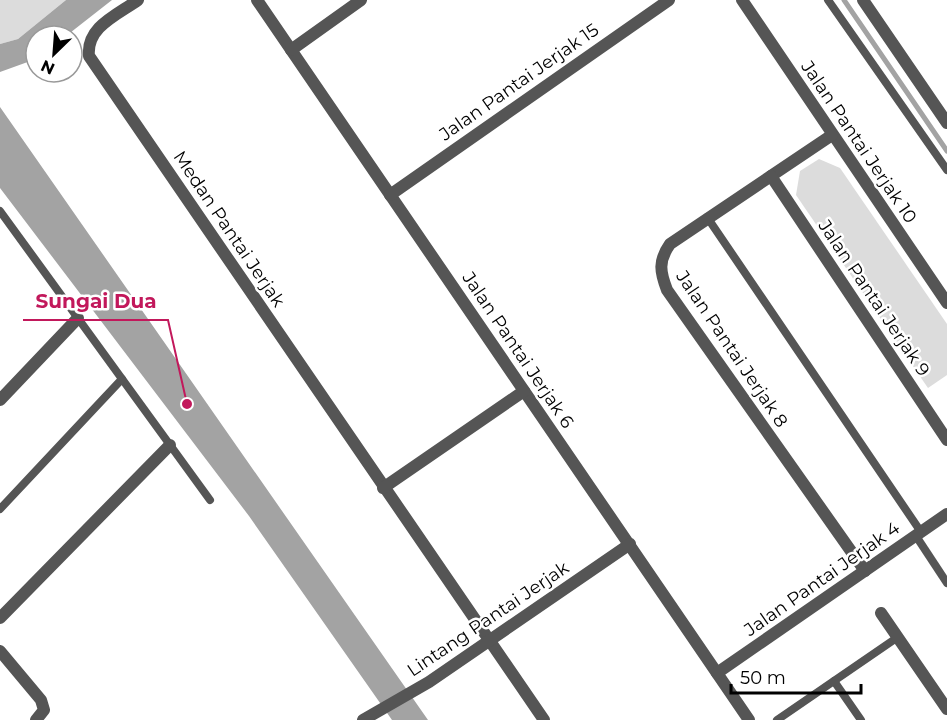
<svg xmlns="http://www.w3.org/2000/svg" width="947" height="720" font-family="Montserrat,sans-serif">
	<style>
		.green { fill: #dcdcdc }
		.water { fill: #a3a3a3 }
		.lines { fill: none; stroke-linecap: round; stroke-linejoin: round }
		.stream { stroke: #a3a3a3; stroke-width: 5 }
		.lane { stroke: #555; stroke-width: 8 }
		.street { stroke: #555; stroke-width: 12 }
		.labels { text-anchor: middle; stroke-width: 5; stroke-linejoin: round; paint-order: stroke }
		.street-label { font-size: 18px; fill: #000; stroke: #fff }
		.leader { fill: none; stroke: #c2185b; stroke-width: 2 }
		.callout-dot { fill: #c2185b; stroke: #fff; stroke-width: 2 }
		.callout-label { font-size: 20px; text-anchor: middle; font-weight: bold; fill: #c2185b; stroke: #fff; stroke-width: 5; stroke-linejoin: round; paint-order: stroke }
	</style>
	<rect width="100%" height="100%" fill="#fff"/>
	<g class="green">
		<path d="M0 0H66L18 39 0 44Z"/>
		<path d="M819 159 840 168 947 324V375L928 388 796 195 800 171Z"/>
	</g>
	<g class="water">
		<path d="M66 0H112L66 36H36V59L0 72V44L18 39Z"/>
		<path d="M0 107 428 720H392L249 516 0 188Z"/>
	</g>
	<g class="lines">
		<path class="stream" d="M844 0 947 151"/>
		<g class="lane">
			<path d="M828 0 947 170"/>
			<path d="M0 211 210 500"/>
			<path d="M707 217 921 532"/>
			<path d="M0 509 122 379"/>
			<path d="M916 536 947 583"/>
			<path d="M834 681 861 720"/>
			<path d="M777 720 898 637"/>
		</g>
		<g class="street">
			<path d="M138 0C117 15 86 27 89 56L544 720"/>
			<path d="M257 0 749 720"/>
			<path d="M742 0 947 303"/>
			<path d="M863 0 947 123"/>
			<path d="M291 50 361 0"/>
			<path d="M832 135 670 244C658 261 660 272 667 290L865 571"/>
			<path d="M771 176 947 440"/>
			<path d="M390 195 669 0"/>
			<path d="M0 400 78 318"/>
			<path d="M383 488 524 391"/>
			<path d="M881 613 947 709"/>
			<path d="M0 618 170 445"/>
			<path d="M0 651 41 700 44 710 36 720"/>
			<path d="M717 673 947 514"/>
			<path d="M363 720 429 682 630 544"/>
		</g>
	</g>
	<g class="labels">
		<g class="street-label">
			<text transform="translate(519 82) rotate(-35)" y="6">Jalan Pantai Jerjak 15</text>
			<text transform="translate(859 142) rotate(56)" y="6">Jalan Pantai Jerjak 10</text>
			<text transform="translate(229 229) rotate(56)" y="6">Medan Pantai Jerjak</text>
			<text transform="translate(874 298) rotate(56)" y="6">Jalan Pantai Jerjak 9</text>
			<text transform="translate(732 349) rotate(56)" y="6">Jalan Pantai Jerjak 8</text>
			<text transform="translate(518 350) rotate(56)" y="6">Jalan Pantai Jerjak 6</text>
			<text transform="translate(822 579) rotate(-35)" y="6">Jalan Pantai Jerjak 4</text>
			<text transform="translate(488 619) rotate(-34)" y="6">Lintang Pantai Jerjak</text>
		</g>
	</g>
	<path class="leader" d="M187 404L168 320H23"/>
	<circle class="callout-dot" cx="187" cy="404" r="6"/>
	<g class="callout-label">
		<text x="96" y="308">Sungai Dua</text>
	</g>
	<g transform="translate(54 54) rotate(205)"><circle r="28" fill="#ffffff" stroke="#999999" stroke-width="1.5"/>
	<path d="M0-4.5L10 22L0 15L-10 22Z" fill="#000000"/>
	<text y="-9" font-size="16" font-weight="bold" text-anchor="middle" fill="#000000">N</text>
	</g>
	<path d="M731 684v9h130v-9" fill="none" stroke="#000000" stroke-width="3"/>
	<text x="740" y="684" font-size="18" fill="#000000" stroke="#ffffff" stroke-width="4.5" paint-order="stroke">50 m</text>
</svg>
